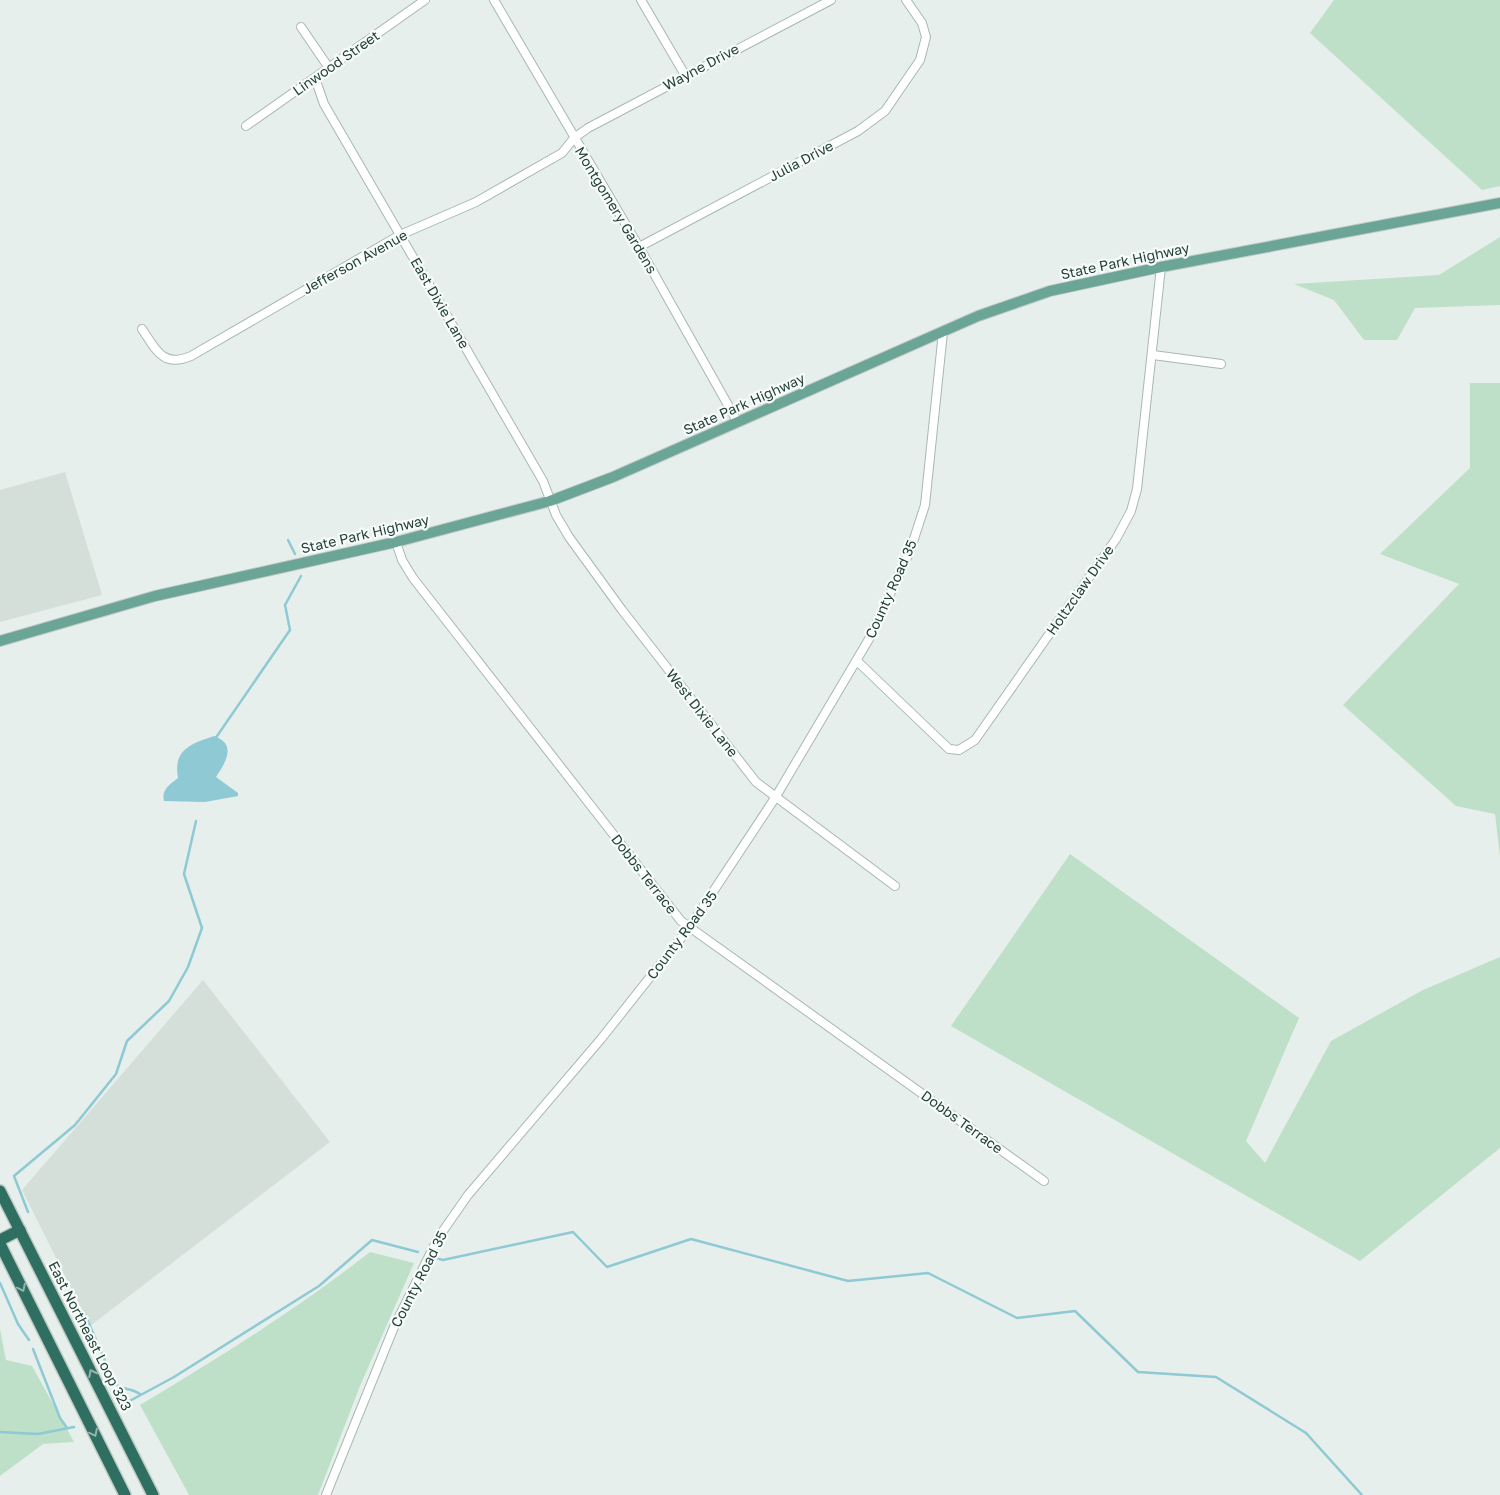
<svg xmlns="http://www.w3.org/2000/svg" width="1500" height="1495" font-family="'Golos Text',sans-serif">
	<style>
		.built { fill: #d4dfda }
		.green { fill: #bfe0c8 }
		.water { fill: #8ec9d4 }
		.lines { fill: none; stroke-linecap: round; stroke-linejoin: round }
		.stream { stroke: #8ec9d4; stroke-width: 2.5 }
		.minor-casing { stroke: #a8b8b2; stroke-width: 10 }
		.major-casing { stroke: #c2cac8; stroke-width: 12 }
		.highway-casing { stroke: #c2cac8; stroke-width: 14 }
		.minor { stroke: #fff; stroke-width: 8 }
		.major { stroke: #6aa596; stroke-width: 10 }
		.highway { stroke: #2f6f62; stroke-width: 11 }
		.oneway { stroke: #93b5ae }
		.labels { text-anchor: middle; stroke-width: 4.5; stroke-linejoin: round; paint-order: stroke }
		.street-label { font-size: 14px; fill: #24423a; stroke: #f7fbf9 }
	</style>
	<rect width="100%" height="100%" fill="#e6efeb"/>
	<g class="built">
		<path d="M65 472 102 595 0 622V490Z"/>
		<path d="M203 980 330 1142 90 1326 22 1190Z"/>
	</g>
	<g class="green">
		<path d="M1334 0H1500V186L1482 190 1310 33Z"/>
		<path d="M1500 237V305L1415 308 1397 340H1364L1334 300 1294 284 1439 275Z"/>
		<path d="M1470 383H1500V857L1495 814 1456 806 1343 705 1459 584 1380 554 1470 468Z"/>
		<path d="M1070 854 1299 1018 1246 1141 1265 1163 1331 1041 1423 990 1500 957V1148L1360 1261 951 1026Z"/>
		<path d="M370 1252 414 1263 360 1386 318 1495H189L140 1405C219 1358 297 1309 370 1252Z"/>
		<path d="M0 1329 6 1360 32 1366 74 1442 43 1444 0 1476Z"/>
	</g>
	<path class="water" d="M214 736C237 744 226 762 216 777L238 793V796L205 802 164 801C161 790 170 784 178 778 173 750 190 744 214 736Z"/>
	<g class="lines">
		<g class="stream">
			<path d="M288 540 295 554"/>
			<path d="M215 739 290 630 285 605 301 576"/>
			<path d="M28 1212 14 1176 75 1125 116 1074 127 1041 169 1001 188 967 202 928 184 874 196 821"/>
			<path d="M436 1258 443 1260 573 1232 607 1267 691 1239 848 1281 928 1273 1017 1318 1075 1311 1138 1372 1216 1377 1306 1433 1362 1495"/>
			<path d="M0 1283 18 1324 29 1340"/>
			<path d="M84 1312 115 1384C123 1390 131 1388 140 1394"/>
			<path d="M33 1349 60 1418 67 1428"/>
			<path d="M124 1404 174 1377 319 1286 372 1240 418 1252"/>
			<path d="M0 1432 38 1434 74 1427"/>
		</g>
		<g class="minor-casing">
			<g id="minor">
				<path d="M494 0 639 247 737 421"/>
				<path d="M641 0 685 75"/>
				<path d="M301 27 329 68"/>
				<path d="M315 78 324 104 543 481 556 515 569 537 622 610 756 782 895 886"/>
				<path d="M246 126 425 0"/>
				<path d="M639 247 858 131 885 111 920 60 926 37 922 23 906 0"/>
				<path d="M142 329C156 350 163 368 191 356L400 235 476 202 562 153 574 138 588 128 831 0"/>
				<path d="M1153 355 1221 364"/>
				<path d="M396 542 402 560 413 578 681 921 1044 1181"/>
				<path d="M857 661 949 749 959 750 975 740 1116 539 1131 511 1137 489 1161 267"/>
				<path d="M326 1495 394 1327 438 1238 468 1195 601 1039 689 928 775 798 869 639 910 551 925 505 943 332"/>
			</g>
		</g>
		<g class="major-casing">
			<path id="major" d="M0 641 155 596 396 542 550 501 613 477 978 316 1050 291 1161 267 1500 203"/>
		</g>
		<g class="highway-casing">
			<g id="highway">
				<path d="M0 1191 153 1495"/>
				<path d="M0 1240 20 1230"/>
				<path d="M0 1244 125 1495"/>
			</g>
		</g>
		<use href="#minor" class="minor"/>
		<use href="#major" class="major"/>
		<use href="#highway" class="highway"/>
	</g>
	<defs><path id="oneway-chevron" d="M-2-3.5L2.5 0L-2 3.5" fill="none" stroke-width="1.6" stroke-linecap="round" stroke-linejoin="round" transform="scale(1.25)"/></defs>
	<g class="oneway">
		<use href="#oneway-chevron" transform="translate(22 1288) rotate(64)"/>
		<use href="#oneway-chevron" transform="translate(92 1373) rotate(-117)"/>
		<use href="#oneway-chevron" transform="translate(94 1433) rotate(64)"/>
	</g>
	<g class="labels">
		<g class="street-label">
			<text transform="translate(336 63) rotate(-35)" y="5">Linwood Street</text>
			<text transform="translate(701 67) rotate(-28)" y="5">Wayne Drive</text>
			<text transform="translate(801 161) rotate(-28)" y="5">Julia Drive</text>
			<text transform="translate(616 210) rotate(59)" y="5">Montgomery Gardens</text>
			<text transform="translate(1125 261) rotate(-12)" y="5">State Park Highway</text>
			<text transform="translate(355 262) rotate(-29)" y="5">Jefferson Avenue</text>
			<text transform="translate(440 303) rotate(60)" y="5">East Dixie Lane</text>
			<text transform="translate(744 404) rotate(-24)" y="5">State Park Highway</text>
			<text transform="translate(365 534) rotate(-13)" y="5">State Park Highway</text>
			<text transform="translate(891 589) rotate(-66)" y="5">County Road 35</text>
			<text transform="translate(1080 590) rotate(-55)" y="5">Holtzclaw Drive</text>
			<text transform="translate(702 713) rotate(52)" y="5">West Dixie Lane</text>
			<text transform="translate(644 874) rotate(52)" y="5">Dobbs Terrace</text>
			<text transform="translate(682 935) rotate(-53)" y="5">County Road 35</text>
			<text transform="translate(962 1122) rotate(36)" y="5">Dobbs Terrace</text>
			<text transform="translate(419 1279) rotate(-63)" y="5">County Road 35</text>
			<text transform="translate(90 1336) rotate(63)" y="5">East Northeast Loop 323</text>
		</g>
	</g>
</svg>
